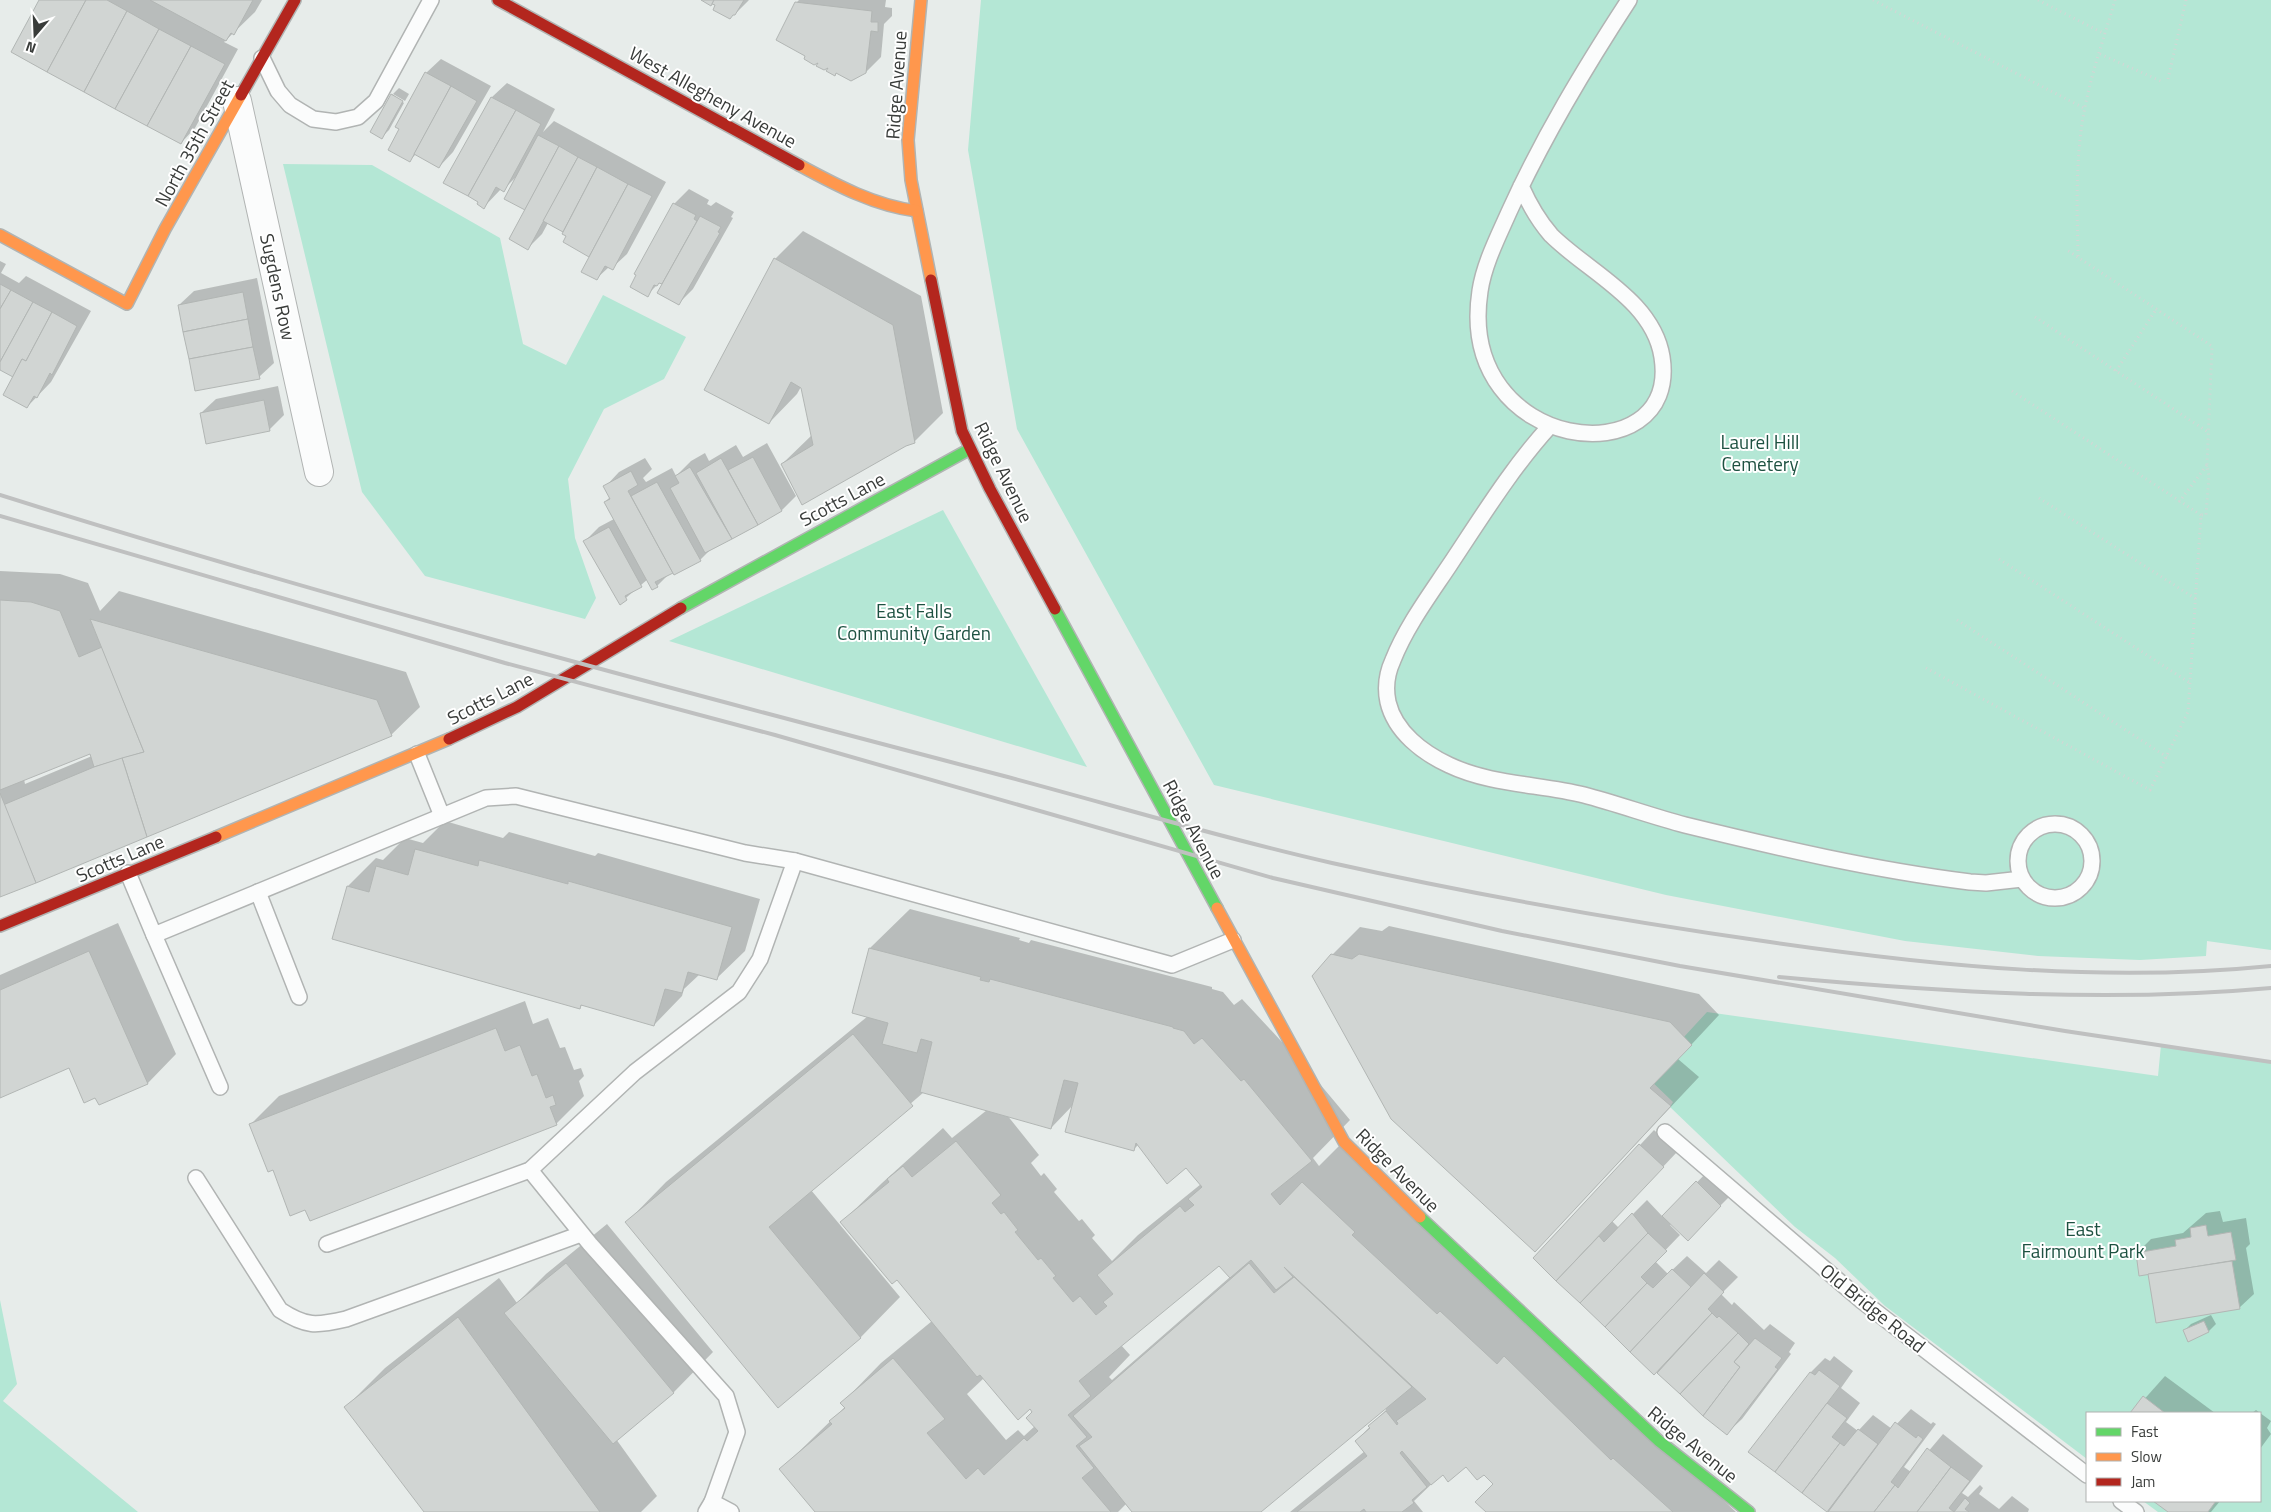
<svg xmlns="http://www.w3.org/2000/svg" width="2271" height="1512" font-family="'Titillium Web',sans-serif">
	<style>
		.green { fill: #b4e7d5 }
		.shadow { fill: #0003; fill-rule: evenodd }
		.building { fill: #d1d5d3; stroke: #b2b6b4 }
		.lines { fill: none; stroke-linecap: round; stroke-linejoin: round }
		.lane-casing { stroke: #b1b4b3; stroke-width: 18 }
		.street-casing { stroke: #b1b4b3; stroke-width: 30 }
		.fast-casing { stroke: #b1b4b3; stroke-width: 14 }
		.slow-casing { stroke: #b1b4b3; stroke-width: 14 }
		.jam-casing { stroke: #b1b4b3; stroke-width: 14 }
		.path { stroke: #d4d6d5; stroke-width: 3; stroke-dasharray: 1 4; stroke-linecap: butt }
		.lane { stroke: #fbfcfc; stroke-width: 15 }
		.street { stroke: #fbfcfc; stroke-width: 28 }
		.fast { stroke: #63d668; stroke-width: 11 }
		.slow { stroke: #ff974d; stroke-width: 11 }
		.jam { stroke: #b3261e; stroke-width: 11 }
		.rail { stroke: #bfc0c0; stroke-width: 4 }
		.labels { text-anchor: middle; stroke-width: 4; stroke-linejoin: round; paint-order: stroke }
		.street-label { font-size: 19px; fill: #393c3a; stroke: #fff }
		.park-label { font-size: 19px; fill: #1d5141; stroke: #fff }
	</style>
	<rect width="100%" height="100%" fill="#e7ecea"/>
	<g class="green">
		<path d="M981 0H2271V950L2207 941 2206 956 2140 960 2038 956 1905 941 1666 895 1214 785 1017 429 968 150Z"/>
		<path d="M283 164 372 165 500 238 523 344 566 365 603 295 686 337 664 379 604 409 568 479 575 538 596 598 585 619 425 576 362 492Z"/>
		<path d="M943 510 1087 767 669 641Z"/>
		<path d="M1707 1012 2158 1076 2161 1045 2271 1062V1512H2158L2143 1501H2260V1413H2087V1459L1885 1306 1835 1258 1795 1227 1670 1107 1673 1102 1647 1077Z"/>
		<path d="M0 1300 17 1384 3 1401 138 1512H0Z"/>
	</g>
	<g class="shadow">
		<path d="M41 0H262L255 12 224 42 238 49 195 128 181 143Z"/>
		<path d="M703 0H749L735 14 717 4Z"/>
		<path d="M799 0H886L885 7 892 8V16L884 24 881 57 866 72 820 61 796 3Z"/>
		<path d="M441 59 491 86 453 152 439 167 416 154 410 160 426 73Z"/>
		<path d="M507 83 555 109 543 132 554 121 666 182 627 254 612 268 609 267 596 279 591 256 565 242 568 235 548 223 542 234 528 248 526 209 516 177 503 190 501 189 484 207 480 201 445 182 492 97Z"/>
		<path d="M399 88 409 94 405 101 393 94Z"/>
		<path d="M392 94 404 103 389 130 382 137 372 132Z"/>
		<path d="M689 189 709 200 707 204 711 206 716 202 734 212 731 217 733 218 693 289 679 303 664 284 660 282 647 295 674 204Z"/>
		<path d="M803 231 921 296 943 413 914 442 782 464 812 435 802 385 797 394 769 423 775 259Z"/>
		<path d="M0 261 6 264 1 273 19 283 26 276 91 311 51 382 27 407 15 376 0 368Z"/>
		<path d="M257 278 274 363 259 377 179 305 194 291Z"/>
		<path d="M278 386 284 415 269 430 201 413 216 399Z"/>
		<path d="M767 443 796 496 782 510 710 550 700 560 669 574 657 586 648 579 620 603 585 541 599 527 614 519 605 502 610 497 605 487 619 472 645 458 652 469 643 478 646 482 672 468 676 476 691 461 705 453 709 461 736 445 743 457Z"/>
		<path d="M0 571 60 574 88 583 100 611 119 591 406 672 420 707 391 735 0 896ZM91 752 92 756 25 784 24 779Z"/>
		<path d="M445 821 503 838 509 832 595 856 598 853 760 899 745 951 716 979 700 974 684 989 682 996 654 1025 583 1004 579 1008 348 886 376 858 383 860 405 838 423 843Z"/>
		<path d="M910 909 1020 938 1019 940 1029 943 1031 940 1212 987V989L1223 992 1234 1005 1242 999 1282 1042 1284 1041 1350 1120 1313 1158 1319 1166 1342 1143 1736 1512H1488L1494 1483 1484 1474 1466 1465 1443 1473 1414 1501 1423 1512H1290L1365 1451 1356 1441 1386 1410 1385 1408 1259 1512H1133L1126 1504 1118 1512H817L781 1469 846 1406 842 1403 881 1363 932 1321 897 1278 842 1222 882 1183 943 1128 952 1138 987 1110 924 1092 811 1190 900 1297 861 1337 778 1406 627 1222 666 1182 868 1016 870 948ZM1074 1104 1133 1150 1138 1145 1186 1166 1201 1184 1138 1235 1112 1261 1092 1238 1095 1235 1082 1219 1079 1221 1054 1192 1057 1189 1044 1173 1041 1176 1031 1163 1039 1155 1007 1115 1051 1128ZM1219 1264 1230 1277 1112 1380 1109 1377 1130 1355 1121 1345ZM984 1378 1034 1412 1035 1426 1024 1436 1018 1430 1006 1440 967 1394Z"/>
		<path d="M118 923 176 1054 148 1083 99 1104 96 1096 69 1066 0 1097V975Z"/>
		<path d="M1389 926 1699 994 1719 1015 1678 1059 1699 1077 1535 1251 1332 955 1360 927 1382 931Z"/>
		<path d="M525 1001 533 1024 548 1018 560 1048 565 1047 574 1070 581 1068 584 1076 579 1081 584 1096 556 1124 306 1208 273 1168 251 1124 279 1096Z"/>
		<path d="M1654 1130 1677 1152 1612 1221 1619 1228 1647 1200 1663 1217 1711 1168 1735 1191 1702 1224 1672 1223 1670 1225 1680 1235 1655 1261 1668 1274 1687 1256 1706 1273 1719 1260 1738 1277 1721 1294 1732 1305 1734 1302 1764 1330 1770 1324 1795 1343 1789 1352 1791 1354 1742 1419 1727 1433 1704 1415 1657 1371 1654 1374 1535 1258Z"/>
		<path d="M2220 1211 2223 1222 2246 1218 2250 1244 2246 1248 2254 1294 2239 1308 2149 1273 2137 1253 2151 1239 2183 1233 2206 1213Z"/>
		<path d="M607 1224 713 1352 674 1392 616 1439 657 1496 641 1512H426L346 1407 385 1368 499 1278 517 1303 546 1274Z"/>
		<path d="M2211 1315 2216 1324 2209 1331H2184L2191 1324Z"/>
		<path d="M1834 1356 1853 1371 1841 1388 1860 1403 1846 1422 1858 1431 1873 1415 1892 1429 1911 1409 1931 1424 1933 1422 1936 1424 1904 1467 1911 1472 1943 1434 1983 1466 1962 1493 1968 1497 1980 1485 1983 1488 1979 1494 1999 1509 2012 1496 2029 1509 2028 1512H1829L1750 1452 1811 1372 1825 1358 1830 1361Z"/>
		<path d="M2165 1376 2215 1413H2132Z"/>
		<path d="M2256 1410 2271 1421 2267 1428 2271 1434 2260 1449V1413H2252Z"/>
		<path d="M2155 1501H2220L2211 1512H2170Z"/>
	</g>
	<g class="building">
		<path d="M39 0H86L47 72 11 52Z"/>
		<path d="M86 0H107L127 11 84 92 47 72Z"/>
		<path d="M150 0H253L234 35 231 33 226 41Z"/>
		<path d="M701 0H714L711 6Z"/>
		<path d="M714 0H744L735 15H733L730 19 713 10 715 5 712 4Z"/>
		<path d="M795 2 872 11 871 22H878V32L871 31 866 73 851 81 836 73 835 76 826 71 828 68 824 70 816 66 818 63 814 65 804 59 805 56 776 40Z"/>
		<path d="M127 11 159 29 115 109 84 92Z"/>
		<path d="M159 29 191 46 147 126 115 109Z"/>
		<path d="M191 46 225 64 181 144 147 126Z"/>
		<path d="M425 72 451 86 410 162 388 150 399 129 395 127Z"/>
		<path d="M451 86 477 101 439 168 414 154Z"/>
		<path d="M391 94 403 101 382 139 370 132Z"/>
		<path d="M491 97 516 110 468 196 443 183Z"/>
		<path d="M516 110 541 124 504 192 496 187 484 209 477 204 478 202 468 196Z"/>
		<path d="M538 135 559 146 525 210 504 199Z"/>
		<path d="M559 146 578 157 528 250 509 239Z"/>
		<path d="M578 157 597 167 563 232 543 221Z"/>
		<path d="M597 167 628 184 589 257 563 242 566 236 562 234Z"/>
		<path d="M628 184 652 196 613 270 605 266 597 280 581 272Z"/>
		<path d="M673 203 696 215 694 219 697 221 662 284 659 283 657 286 654 285 648 297 630 287 636 275 634 274Z"/>
		<path d="M700 216 721 227 718 232 720 233 679 305 657 293Z"/>
		<path d="M774 258 893 325 915 443 906 446 802 505 781 464 813 445 801 388 791 382 769 424 704 390Z"/>
		<path d="M0 284 11 290 0 309Z"/>
		<path d="M11 290 33 302 0 362V309Z"/>
		<path d="M243 292 248 319 183 332 178 305Z"/>
		<path d="M33 302 52 312 26 361 22 359 13 377 0 370V362Z"/>
		<path d="M52 312 77 326 52 375 50 373 37 398 34 396 27 408 3 395 22 359 26 361Z"/>
		<path d="M248 319 253 347 189 359 183 332Z"/>
		<path d="M253 347 260 379 195 391 189 359Z"/>
		<path d="M264 400 270 431 206 444 200 413Z"/>
		<path d="M753 457 782 511 758 525 728 470Z"/>
		<path d="M721 458 758 525 732 539 696 473Z"/>
		<path d="M690 467 732 539 705 553 670 488 679 483 675 476Z"/>
		<path d="M631 471 638 485 628 491 673 573 655 582 658 587 652 590 604 502 610 499 603 486Z"/>
		<path d="M657 482 701 561 674 575 631 496Z"/>
		<path d="M609 527 642 587 625 596 627 600 620 605 583 541Z"/>
		<path d="M0 600 31 602 60 611 79 657 102 647 144 752 94 767 90 754 0 790Z"/>
		<path d="M90 619 377 700 392 736 147 837 122 758 144 752Z"/>
		<path d="M122 758 147 837 36 883 3 805 94 767Z"/>
		<path d="M0 793 36 883 0 897Z"/>
		<path d="M415 849 478 866 479 860 568 884V881L732 927 717 980 688 972 682 993 665 989 654 1026 581 1005 580 1009 332 939 347 886 369 892 376 866 408 875Z"/>
		<path d="M869 948 981 977 980 980 989 982 990 979 1173 1027V1028L1184 1031 1194 1044 1202 1038 1241 1081 1244 1079 1312 1161 1271 1194 1280 1205 1302 1182 1355 1232 1352 1235 1437 1314 1440 1311 1497 1364 1504 1356 1611 1460 1613 1458 1673 1512H1486L1475 1502 1493 1484 1484 1475 1477 1480 1466 1467 1448 1482 1443 1475 1431 1485 1402 1451 1400 1453 1427 1487 1412 1500 1414 1503 1402 1512H1366L1364 1509 1360 1512H1297L1367 1456 1355 1441 1370 1428 1368 1426 1386 1411 1397 1425 1398 1423 1396 1421 1426 1399 1284 1267 1293 1277 1276 1290 1251 1260 1230 1278 1219 1266 1079 1381 1091 1396 1068 1415 1087 1437 1076 1446 1094 1468 1082 1478 1111 1512H815L779 1469 832 1424 829 1421 845 1408 840 1403 893 1358 945 1419 927 1433 966 1479 978 1468 984 1475 1024 1438 1027 1441 1038 1431 1026 1418 1032 1412 1030 1409 1018 1420 980 1375 977 1377 897 1280 892 1284 840 1222 889 1182 887 1179 903 1166 912 1177 956 1141 1001 1195 992 1203 1001 1214 1004 1212 1018 1230 1015 1232 1038 1260 1041 1258 1056 1276 1053 1278 1073 1302 1080 1296 1096 1315 1107 1306 1103 1302 1113 1294 1097 1275 1180 1206 1185 1212 1194 1205 1188 1199 1202 1187 1186 1168 1167 1184 1136 1143 1134 1151 1065 1132 1078 1083 1064 1080 1051 1129 920 1092 932 1042 921 1039 917 1053 882 1044 888 1023 852 1013Z"/>
		<path d="M89 951 148 1084 99 1105 95 1098 84 1103 69 1068 0 1098V990Z"/>
		<path d="M1331 954 1352 959 1359 954 1670 1022 1692 1045 1650 1088 1671 1106 1535 1252 1391 1119 1312 976Z"/>
		<path d="M496 1028 505 1051 520 1045 532 1076 537 1074 546 1098 553 1095 556 1105 550 1107 557 1125 310 1221 305 1210 290 1216 273 1170 268 1172 249 1124Z"/>
		<path d="M853 1034 913 1106 769 1227 861 1338 778 1408 625 1222Z"/>
		<path d="M1639 1144 1664 1167 1556 1281 1533 1258Z"/>
		<path d="M1696 1181 1721 1206 1688 1241 1662 1216Z"/>
		<path d="M1632 1213 1648 1233 1580 1303 1556 1281 1599 1236 1604 1242Z"/>
		<path d="M2206 1225 2208 1236 2231 1232 2236 1260 2139 1276 2136 1253 2176 1246 2175 1240 2191 1237 2190 1228Z"/>
		<path d="M1648 1233 1667 1251 1641 1277 1647 1283 1605 1327 1580 1303Z"/>
		<path d="M2232 1261 2240 1309 2156 1323 2148 1274Z"/>
		<path d="M566 1263 674 1393 613 1444 504 1313Z"/>
		<path d="M1249 1263 1274 1293 1294 1277 1412 1387 1261 1512H1132L1079 1446 1092 1437 1073 1416Z"/>
		<path d="M1672 1269 1691 1287 1630 1352 1605 1327 1647 1283 1653 1288Z"/>
		<path d="M1704 1273 1724 1292 1708 1309 1712 1313 1654 1375 1630 1352Z"/>
		<path d="M1712 1313 1717 1318 1719 1316 1738 1333 1680 1394 1657 1373Z"/>
		<path d="M458 1317 600 1512H424L344 1407Z"/>
		<path d="M2204 1321 2209 1332 2188 1342 2183 1330Z"/>
		<path d="M1738 1333 1749 1344 1734 1362 1740 1367 1703 1416 1680 1394Z"/>
		<path d="M1755 1338 1782 1358 1775 1367 1778 1369 1727 1435 1703 1416 1740 1367 1734 1362Z"/>
		<path d="M1819 1370 1840 1386 1775 1472 1748 1452 1810 1372 1815 1375Z"/>
		<path d="M2143 1396 2165 1413H2130Z"/>
		<path d="M1827 1403 1847 1418 1832 1437 1840 1443 1802 1493 1775 1472Z"/>
		<path d="M1895 1422 1916 1438 1918 1435 1923 1439 1891 1482 1895 1485 1874 1512H1828Z"/>
		<path d="M1858 1429 1878 1444 1827 1512 1802 1493 1840 1443 1844 1446Z"/>
		<path d="M1927 1448 1951 1467 1917 1512H1874L1895 1485 1898 1488Z"/>
		<path d="M1951 1467 1970 1481 1949 1508 1954 1512H1917Z"/>
		<path d="M1965 1498 1970 1503 1965 1509 1969 1512H1954Z"/>
		<path d="M2153 1501H2216L2208 1512H2168Z"/>
	</g>
	<g class="lines">
		<g class="lane-casing">
			<g id="lane">
				<path d="M262 58 278 91 290 105 313 119 336 122 358 117 376 101 431 0"/>
				<path d="M1521 186C1529 204 1538 220 1551 235 1588 272 1653 300 1662 357 1681 478 1455 455 1480 291 1484 264 1498 237 1509 212 1543 137 1584 69 1629 0"/>
				<path d="M1549 427C1511 469 1481 518 1449 566 1429 596 1406 627 1393 660 1387 673 1385 688 1388 702 1395 732 1423 753 1449 765 1491 785 1540 784 1584 795 1618 804 1651 816 1685 825 1779 848 1873 870 1970 882L1986 883 2022 879"/>
				<path d="M417 754 442 816"/>
				<circle cx="2055" cy="861" r="37"/>
				<path d="M128 873 154 935 486 798 516 796 745 853 795 861 1172 965 1233 940"/>
				<path d="M258 892 299 997"/>
				<path d="M154 935 220 1087"/>
				<path d="M1665 1132 1862 1301 2087 1475"/>
				<path d="M530 1170 590 1244 726 1396 737 1432 712 1502"/>
				<path d="M196 1178 280 1310C306 1327 316 1326 346 1319L581 1234"/>
				<path d="M327 1244 530 1170 635 1072 739 992 760 959 795 861"/>
				<path d="M2121 1501 2136 1512"/>
				<path d="M706 1512 712 1502 731 1512"/>
			</g>
		</g>
		<g class="street-casing">
			<path id="street" d="M237 101 319 472"/>
		</g>
		<g class="fast-casing">
			<g id="fast">
				<path d="M681 608 970 449"/>
				<path d="M1055 609 1217 908"/>
				<path d="M1420 1217 1659 1441 1749 1512"/>
			</g>
		</g>
		<g class="slow-casing">
			<g id="slow">
				<path d="M921 0 908 140 911 180 931 280"/>
				<path d="M799 165C836 185 875 206 917 211"/>
				<path d="M0 235 127 304 165 229 241 95"/>
				<path d="M216 837 449 739"/>
				<path d="M1217 908 1344 1142 1420 1217"/>
			</g>
		</g>
		<g class="jam-casing">
			<g id="jam">
				<path d="M498 0 799 165"/>
				<path d="M241 95 295 0"/>
				<path d="M931 280 962 431 990 489 1055 609"/>
				<path d="M449 739 517 707 681 608"/>
				<path d="M0 926 216 837"/>
			</g>
		</g>
		<g class="path">
			<path d="M1873 0 2084 108"/>
			<path d="M2038 0 2105 34"/>
			<path d="M2100 54 2163 82"/>
			<path d="M2168 79 2186 0"/>
			<path d="M2078 256C2077 206 2075 156 2085 107 2092 71 2105 35 2115 0"/>
			<path d="M2035 317 2208 432"/>
			<path d="M2116 371 2157 308"/>
			<path d="M2012 391 2201 515"/>
			<path d="M2039 498 2196 599"/>
			<path d="M2179 502 2207 465"/>
			<path d="M1999 559 2190 683"/>
			<path d="M1957 620 2167 757"/>
			<path d="M1926 668 2150 790 2188 712 2201 515H2206L2209 476 2207 465 2212 346 2067 250"/>
		</g>
		<use href="#lane" class="lane"/>
		<use href="#street" class="street"/>
		<use href="#fast" class="fast"/>
		<use href="#slow" class="slow"/>
		<use href="#jam" class="jam"/>
		<g class="rail">
			<path d="M0 495C331 599 668 688 1004 776 1113 805 1221 838 1332 863 1476 895 1623 921 1770 942 1936 966 2103 983 2271 966"/>
			<path d="M0 516 505 663 775 735 1273 878 1502 931 1680 966 2065 1031 2271 1062"/>
			<path d="M1779 977C1943 992 2107 1003 2271 988"/>
		</g>
	</g>
	<g class="labels">
		<g class="street-label">
			<text transform="translate(896 85) rotate(-86)" y="7">Ridge Avenue</text>
			<text transform="translate(713 97) rotate(29)" y="7">West Allegheny Avenue</text>
			<text transform="translate(194 143) rotate(-61)" y="7">North 35th Street</text>
			<text transform="translate(278 287) rotate(78)" y="7">Sugdens Row</text>
			<text transform="translate(1004 472) rotate(64)" y="7">Ridge Avenue</text>
			<text transform="translate(842 499) rotate(-28)" y="7">Scotts Lane</text>
			<text transform="translate(490 698) rotate(-27)" y="7">Scotts Lane</text>
			<text transform="translate(1194 829) rotate(62)" y="7">Ridge Avenue</text>
			<text transform="translate(120 858) rotate(-23)" y="7">Scotts Lane</text>
			<text transform="translate(1398 1170) rotate(45)" y="7">Ridge Avenue</text>
			<text transform="translate(1873 1308) rotate(39)" y="7">Old Bridge Road</text>
			<text transform="translate(1693 1444) rotate(39)" y="7">Ridge Avenue</text>
		</g>
		<g class="park-label">
			<text x="1760" y="449">Laurel Hill<tspan x="1760" dy="22">Cemetery</tspan></text>
			<text x="914" y="618">East Falls<tspan x="914" dy="22">Community Garden</tspan></text>
			<text x="2083" y="1236">East<tspan x="2083" dy="22">Fairmount Park</tspan></text>
		</g>
	</g>
	<rect x="2086" y="1412" width="175" height="90" fill="#ffffff" stroke="#b0b1b0"/>
	<rect x="2096" y="1428" width="25" height="8" fill="#63d668" stroke="#b0b1b0"/>
	<text x="2131" y="1437" font-size="15" fill="#393c3a">Fast</text>
	<rect x="2096" y="1453" width="25" height="8" fill="#ff974d" stroke="#b0b1b0"/>
	<text x="2131" y="1462" font-size="15" fill="#393c3a">Slow</text>
	<rect x="2096" y="1478" width="25" height="8" fill="#b3261e" stroke="#b0b1b0"/>
	<text x="2131" y="1487" font-size="15" fill="#393c3a">Jam</text>
	<g transform="translate(35 35) rotate(199)" stroke="#ffffff" stroke-width="4" paint-order="stroke">
	<path d="M0-4L9 19L0 12L-9 19Z" fill="#393c3a"/>
	<text y="-8" font-size="14" font-weight="bold" text-anchor="middle" fill="#393c3a">N</text>
	</g>
</svg>
